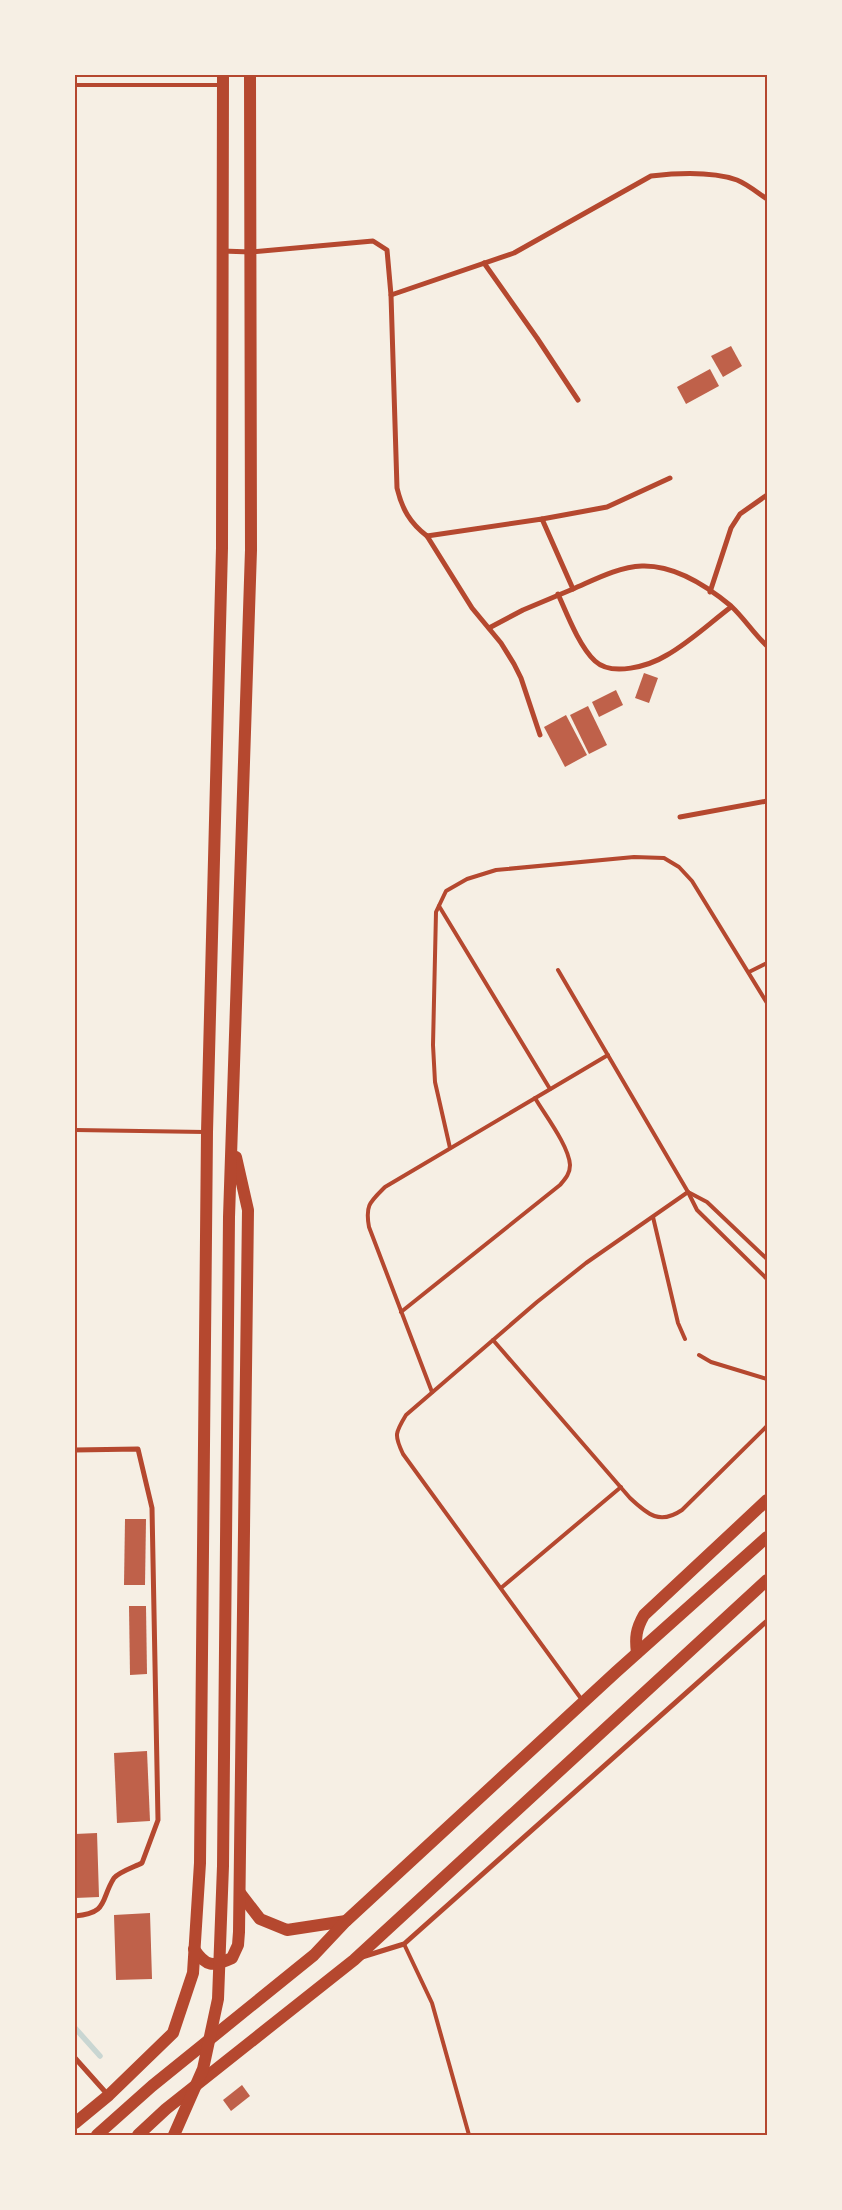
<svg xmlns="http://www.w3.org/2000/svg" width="842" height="2210" font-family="'Nunito Sans',sans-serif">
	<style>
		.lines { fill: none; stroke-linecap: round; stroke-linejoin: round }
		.stream { stroke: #c9d6d2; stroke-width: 5.5 }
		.building { fill: #bf614a }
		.service { stroke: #b5482f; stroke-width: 4 }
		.minor { stroke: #b5482f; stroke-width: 5 }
		.primary { stroke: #b5482f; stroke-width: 12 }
		.neatline { fill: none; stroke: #b5482f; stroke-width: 2 }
	</style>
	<rect width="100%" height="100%" fill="#f6efe4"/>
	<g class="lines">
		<path class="stream" d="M75 2028 100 2056"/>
	</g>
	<g class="building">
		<path d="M731 346 742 366 723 377 711 356Z"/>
		<path d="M710 369 719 386 686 404 677 387Z"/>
		<path d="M644 673 658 678 649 703 635 698Z"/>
		<path d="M616 690 623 705 599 717 592 702Z"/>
		<path d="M588 706 607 745 589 754 570 715Z"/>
		<path d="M566 715 587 755 565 767 544 727Z"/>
		<path d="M125 1519H146L145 1585H124Z"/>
		<path d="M129 1606H146L147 1674 130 1675Z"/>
		<path d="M147 1751 150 1821 117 1823 114 1753Z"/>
		<path d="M97 1833 99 1897 75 1898V1834Z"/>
		<path d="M150 1913 152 1979 116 1980 114 1915Z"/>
		<path d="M242 2085 250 2096 231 2111 223 2100Z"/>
	</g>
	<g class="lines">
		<g class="service">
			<path d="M75 85H221"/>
			<path d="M439 906 550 1089"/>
			<path d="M558 970 688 1192 697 1210 767 1279"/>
			<path d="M749 972 767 963"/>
			<path d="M75 1130 205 1132"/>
			<path d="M450 1148 435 1082 433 1045 436 912 446 891 467 879 496 870 634 857 664 858 679 867 692 881 767 1003"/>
			<path d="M688 1192 707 1202 767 1259"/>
			<path d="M653 1217 678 1323 685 1339"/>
			<path d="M401 1312 560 1185C565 1179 570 1174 570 1165 569 1146 545 1115 535 1098"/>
			<path d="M493 1340 630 1498C648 1515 660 1525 682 1510L767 1426"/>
			<path d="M699 1355 711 1362 767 1379"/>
			<path d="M432 1392 369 1227C365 1205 370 1202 385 1187L608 1055"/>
			<path d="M501 1588 621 1487"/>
			<path d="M582 1700 403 1454C394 1435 395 1433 406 1415L537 1302 586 1263 688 1192"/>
			<path d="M404 1944 432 2003 469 2135"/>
		</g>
		<g class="minor">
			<path d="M222 251 251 252 373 241 387 250 391 295 514 253 651 176C677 173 711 171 737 180 747 184 758 193 767 199"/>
			<path d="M484 263 537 338 578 400"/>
			<path d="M391 295 397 488C402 509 410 523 427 536L542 519 573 589C594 580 618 567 642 566 674 565 707 586 731 606 744 618 754 634 767 646"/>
			<path d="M542 519 607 507 670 478"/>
			<path d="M427 536 472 608 501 643 514 664 521 678 540 735"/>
			<path d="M710 592 731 528 740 514 767 495"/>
			<path d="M558 594C567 614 579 646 595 661 612 677 649 666 667 655 690 642 711 622 731 607"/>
			<path d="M489 628 523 610 573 589"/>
			<path d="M680 817 767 801"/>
			<path d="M75 1450 138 1449 152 1508 158 1820 142 1863C134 1867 119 1872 114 1878 100 1900 109 1913 75 1916"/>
			<path d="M362 1957 404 1944 767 1621"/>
			<path d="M75 2058 108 2095"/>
		</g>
		<g class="primary">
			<path d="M637 1653C635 1638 636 1629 644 1615L767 1500"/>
			<path d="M240 1893 260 1919 287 1930 346 1921"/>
			<path d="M194 1949C206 1967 213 1967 232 1958L238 1945 239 1932 248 1210 236 1157"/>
			<path d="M75 2123 109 2095 173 2033 193 1973 200 1863 207 1132 222 548 223 75"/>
			<path d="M97 2135 152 2086 314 1955 346 1921 616 1672 767 1537"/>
			<path d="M138 2135 166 2109 354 1960 767 1580"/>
			<path d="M174 2135 203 2069 218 1999 223 1866 229 1217 251 550 250 75"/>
		</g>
	</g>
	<rect width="842" height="2210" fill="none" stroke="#f6efe4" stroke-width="152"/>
	<rect x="76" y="76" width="690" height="2058" class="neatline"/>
</svg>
